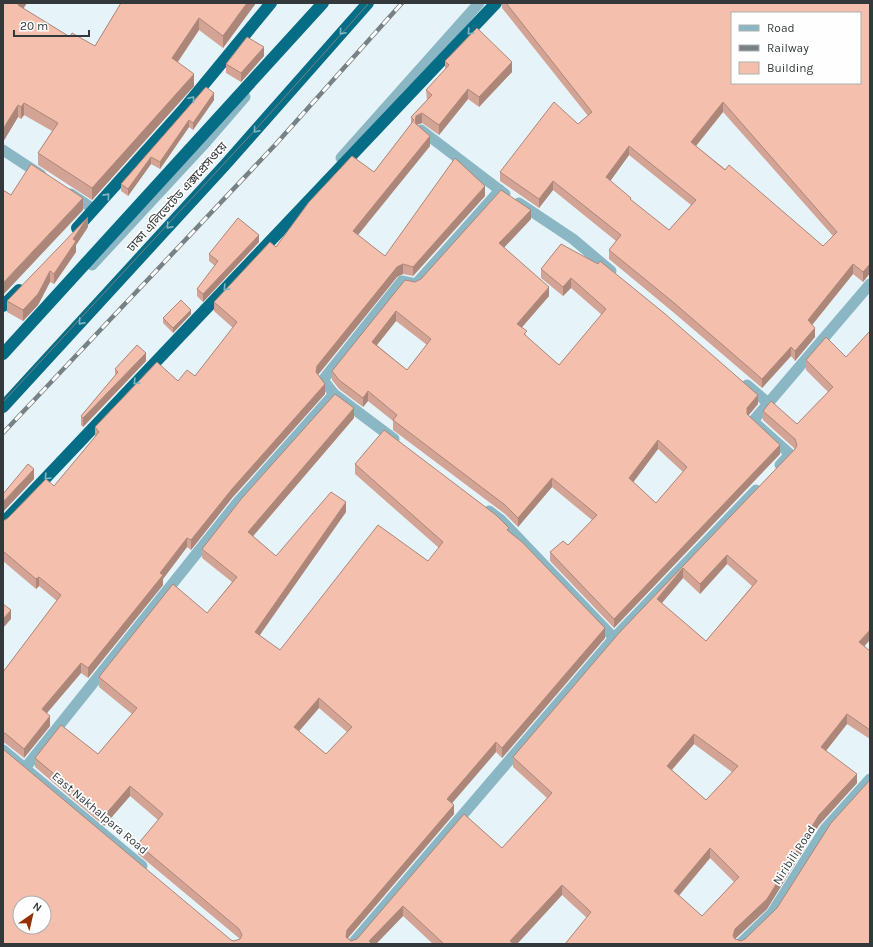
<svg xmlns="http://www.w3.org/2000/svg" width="873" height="947" font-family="Karla,'Noto Sans Bengali',sans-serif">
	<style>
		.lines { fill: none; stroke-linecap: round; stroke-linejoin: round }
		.pedestrian { stroke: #8bb6c4; stroke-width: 11 }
		.minor { stroke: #8bb6c4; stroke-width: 11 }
		.motorway { stroke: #056d85; stroke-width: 12 }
		.tram { stroke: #788184; stroke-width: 1 }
		.rail-casing { stroke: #788184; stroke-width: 4.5 }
		.rail { stroke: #fefefe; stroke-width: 3; stroke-dasharray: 9; stroke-linecap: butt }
		.wall { fill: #d3a495; fill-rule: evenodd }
		.shaded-wall { fill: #ac8679 }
		.building { fill: #f5bfad; stroke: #ac8679; fill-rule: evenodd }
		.oneway { stroke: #82b6c2 }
		.labels { text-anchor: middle; stroke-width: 3.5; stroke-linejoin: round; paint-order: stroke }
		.street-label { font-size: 12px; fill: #33393a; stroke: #fefefe }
	</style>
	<rect width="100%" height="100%" fill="#e6f4f9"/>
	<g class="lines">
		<g class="pedestrian">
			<path d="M3 150 41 175"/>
			<path d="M71 194 89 206"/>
		</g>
		<g class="minor">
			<path d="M421 130 505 194"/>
			<path d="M341 158 479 3"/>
			<path d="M519 203 573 239 611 271"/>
			<path d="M92 265 206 142 245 97"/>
			<path d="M747 385 768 403"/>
			<path d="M394 439 334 394 323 380 402 281 416 284 500 190"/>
			<path d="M780 465 790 454 753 421 870 284"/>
			<path d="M489 511 501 520 614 638"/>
			<path d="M3 750 142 866"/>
			<path d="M26 767 237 503 334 394"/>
			<path d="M352 944 614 638 756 490"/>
			<path d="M740 944 772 913 825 829 870 779"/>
		</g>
		<g class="motorway">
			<path d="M77 228 182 111 271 3"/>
			<path d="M3 306 19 290"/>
			<path d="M3 354 323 3"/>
			<path d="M3 407 225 165 368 3"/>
			<path d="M3 523 496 3"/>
		</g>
		<path class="tram" d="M3 402 257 128 369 3"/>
		<g class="rail-casing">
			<path id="rail" d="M3 433 275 145 402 3"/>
		</g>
		<use href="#rail" class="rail"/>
	</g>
	<g class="wall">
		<path d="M120 3H256L223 48 199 30 178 62 194 86 92 200 38 165V153L52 131 24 115 21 119 18 117 3 142 24 9 70 37 95 46 121 3Z"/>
		<path d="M502 3H870V273L863 282 853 274 812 325 815 337 795 361 791 356 762 388 673 312 609 259V250L616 241 553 190 539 208 500 181V172L578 124 588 116 502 8ZM723 112 833 236 823 246 696 146ZM629 155 691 205 669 230 631 201 610 181Z"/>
		<path d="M264 56 241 82 226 73V64Z"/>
		<path d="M445 61 512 72 479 107 468 99 439 135 422 123 417 125 430 146 358 235 385 256 485 196 413 276 403 274 397 277 318 375 325 394 232 498 191 550 187 547 163 579V585L88 678 81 673 46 713 50 726 24 758 5 743H3V672L57 601 39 586 36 589 3 561V520H5L8 518 54 486 95 437V427L178 381 195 376 233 328 214 311V302L276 247 374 172 411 124V117L427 100 426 90 445 70Z"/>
		<path d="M206 87 214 100 193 130 189 127 160 169 151 164 128 196 121 191V184Z"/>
		<path d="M531 219 503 248 549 296 522 327 527 337 559 365 602 315 571 288 563 296 541 278V269L561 244 758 404 748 416 780 454 614 628 550 561V552L568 545 592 520 552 487 518 527 505 514 393 430V421L368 401 363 407 339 389 332 380V371L415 282 421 279ZM396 321 427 345 407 370 377 345ZM658 449 683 472 656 503 633 482Z"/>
		<path d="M88 227 76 245V252L54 284 50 282 38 305 23 321 7 312V301Z"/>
		<path d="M259 242 203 302 197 296V289L215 266 209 261V254Z"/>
		<path d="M191 314 173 333 163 323V318Z"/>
		<path d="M846 357 864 646 870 651V739L847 724 826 751 857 783 819 825 767 909 735 939 741 941 870 944H565L587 918 562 895 517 944H433L403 916 376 944H3L231 940 234 941 240 939 138 854V844L158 820 130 796 104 826 35 767V758L98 754 132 714 99 687V677L207 613 232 582 202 558V549L354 418 253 536 276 556 346 512 259 635 280 650 428 561 439 548 355 474V464L509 531 605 638 502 758 496 752 452 803 454 814 348 938 351 941 357 939 464 814 502 848 547 798 513 767V757L619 633 795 449 763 420V411L797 424 828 392 806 370V360ZM727 564 752 586 706 641 661 603 683 578 700 594ZM319 708 347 732 326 754 299 731ZM694 744 732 772 706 800 672 770ZM710 858 734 882 702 916 679 896Z"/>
		<path d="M146 361 83 427 81 425V416L115 376V369Z"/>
	</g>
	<g class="shaded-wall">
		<path d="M19 3H27L18 17V5Z"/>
		<path d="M247 3H256L223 48V36Z"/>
		<path d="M199 18V30L172 70V58Z"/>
		<path d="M264 47V56L241 82V73Z"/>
		<path d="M512 62V72L479 107V97Z"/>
		<path d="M194 74V86L92 200V188Z"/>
		<path d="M468 89V99L439 135V125Z"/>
		<path d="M214 93V100L193 130V123Z"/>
		<path d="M723 102V112L691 152V142Z"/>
		<path d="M24 103V115L21 119V107Z"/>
		<path d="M18 105V117L3 142V129Z"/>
		<path d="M422 113V123L416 125 415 123 416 116Z"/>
		<path d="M189 120V127L160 169V162Z"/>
		<path d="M430 136V146L353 241V231Z"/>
		<path d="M629 146V155L606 187V177Z"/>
		<path d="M151 157V164L128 196V189Z"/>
		<path d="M553 181V190L539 208V199Z"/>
		<path d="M485 186V196L413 276V267Z"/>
		<path d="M83 198V210L3 295V283Z"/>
		<path d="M531 210V219L499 253V243Z"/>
		<path d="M88 217V227L76 245V252L54 284V274L73 239Z"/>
		<path d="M259 235V242L203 302V294Z"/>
		<path d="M403 264V274L397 277 317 376 316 372 317 366 397 267Z"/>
		<path d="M853 264V274L808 330V320Z"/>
		<path d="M870 264V273L863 282V272Z"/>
		<path d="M50 271V282L38 305 23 321V310Z"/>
		<path d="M571 278V288L563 296V287Z"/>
		<path d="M549 287V296L517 333V324Z"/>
		<path d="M191 310V314L173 333V328Z"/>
		<path d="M396 311V321L372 351V342Z"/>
		<path d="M815 328V337L795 361V351Z"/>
		<path d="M791 347V356L762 388V379Z"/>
		<path d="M146 353V361L83 427V418Z"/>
		<path d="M325 384V394L232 498 191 550V540L232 489Z"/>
		<path d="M368 391V401L363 407V398Z"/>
		<path d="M758 395V404L747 417V408Z"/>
		<path d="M354 408V418L248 542V532Z"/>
		<path d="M658 440V449L629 488V478Z"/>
		<path d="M780 445V454L614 628V619Z"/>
		<path d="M34 469V479L3 512V502Z"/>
		<path d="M552 478V487L518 527V518Z"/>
		<path d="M346 502V512L255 642V632Z"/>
		<path d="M187 538V547L163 579V585L88 678V668L160 573Z"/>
		<path d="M727 555V564L700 594V584Z"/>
		<path d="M683 568V578L657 609V599Z"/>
		<path d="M39 577V586L36 589V579Z"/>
		<path d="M11 610V619L3 628V619Z"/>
		<path d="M605 628V638L502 758V748Z"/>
		<path d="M870 630V640L859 652V642Z"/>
		<path d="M81 663V673L42 719V709Z"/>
		<path d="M319 698V708L294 737V727Z"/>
		<path d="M847 714V724L821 757V747Z"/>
		<path d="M50 716V726L24 758V749Z"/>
		<path d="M694 734V744L667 775V766Z"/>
		<path d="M496 742V752L447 809V799Z"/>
		<path d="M857 774V783L819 825 767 909 735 939 733 936 735 929 819 815Z"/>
		<path d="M130 786V796L104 826V816Z"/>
		<path d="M454 805V814L347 939 346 937 347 930Z"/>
		<path d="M710 848V858L674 901V891Z"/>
		<path d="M562 885V895L517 944H510V941Z"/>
		<path d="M403 906V916L376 944H369V941Z"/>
	</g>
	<g class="building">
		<path d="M3 3H19L18 5 70 37 72 33 95 46 121 3H221V4V3H247L223 36 199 18 172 58 194 74 92 188 38 153 58 123 24 103 21 107 18 105 3 129Z"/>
		<path d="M506 3H870V264L863 272 853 264 808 320 815 328 795 351 791 347 762 379 673 302 609 250 621 235 553 181 539 199 500 172 554 102 578 124 592 112ZM732 13H860V83H732ZM723 102 837 232 823 246 729 165 725 170 691 142ZM629 146 696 200 669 230 630 199 631 198 606 177Z"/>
		<path d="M477 28 512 62 479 97 468 89 439 125 422 113 416 116 415 123 430 136 353 231 385 256 455 158 485 186 413 267 403 264 397 267 317 366 316 372 325 384 232 489 191 540 187 538 160 573 163 575 88 668 81 663 42 709 50 716 24 749 5 733 3 734V672L61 595 39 577 36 579 3 551V520H5L8 518 46 479 54 486 99 432 95 427 157 362 178 381 187 370 195 376 237 322 214 302 270 242 276 247 309 202 352 156 374 172 414 120 411 117 432 95 426 90 449 65 445 61Z"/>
		<path d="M247 37 264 47 241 73 226 64Z"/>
		<path d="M206 87 214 93 193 123 189 120 160 162 151 157 128 189 121 184Z"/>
		<path d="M31 164 83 198 3 283V190L11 195Z"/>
		<path d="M501 190 531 210 499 243 549 287 517 324 527 331 524 334 559 365 606 309 571 278 563 287 541 269 561 244 598 264 600 261 664 313 758 395 747 408V414L780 445 614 619 550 552 563 541 568 545 597 515 552 478 518 518 505 505 393 420 397 415 368 391 363 398 339 380 332 371 405 280 415 282 421 279ZM396 311 431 339 407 370 372 342ZM658 440 687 467 656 503 629 478Z"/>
		<path d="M88 217 73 239 76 241 54 274 50 271 38 294 23 310 7 301Z"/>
		<path d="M238 218 259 235 203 294 197 289 218 261 209 254Z"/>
		<path d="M181 300 191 310 173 328 163 318Z"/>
		<path d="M870 331V630L859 642 870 651V730L847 714 821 747 857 774 819 815 767 899 735 929 733 936 735 939 741 941 745 939 777 908 831 823 870 780V944H565L591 912 562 885 510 941 514 944H444L403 906 369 941 372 944H3V749L231 940 234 941 240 939 242 935 239 929 138 844 163 814 130 786 104 816 35 758 61 725 98 754 137 708 99 677 173 584 207 613 237 577 202 549 242 498 335 394 354 408 248 532 276 556 331 492 346 502 255 632 280 650 378 525 428 561 443 542 355 464 384 430 496 515 509 528 507 530 522 542 605 628 502 748 496 742 447 799 454 805 347 930 346 937 351 941 357 939 464 814 502 848 552 793 513 757 619 633 795 449 797 445 795 439 763 411 771 401 797 424 833 387 806 360 826 337 846 357ZM727 555 757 581 706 641 657 599 683 568 700 584ZM319 698 352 727 326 754 294 727ZM694 734 738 766 706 800 667 766ZM710 848 739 877 702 916 674 891ZM20 903H44V927H20Z"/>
		<path d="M137 345 146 353 83 418 81 416 118 372 115 369Z"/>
		<path d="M28 464 34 469 3 502V494Z"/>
		<path d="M3 604 11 610 3 619Z"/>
	</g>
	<defs><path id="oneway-chevron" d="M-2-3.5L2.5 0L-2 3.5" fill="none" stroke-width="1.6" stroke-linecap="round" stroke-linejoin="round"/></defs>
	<g class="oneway">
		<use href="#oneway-chevron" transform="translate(342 32) rotate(131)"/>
		<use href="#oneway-chevron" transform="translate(470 32) rotate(134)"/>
		<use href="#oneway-chevron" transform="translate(192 99) rotate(-50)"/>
		<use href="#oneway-chevron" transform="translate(256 130) rotate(131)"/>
		<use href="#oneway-chevron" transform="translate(107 196) rotate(-48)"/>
		<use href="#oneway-chevron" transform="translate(169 226) rotate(132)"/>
		<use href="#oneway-chevron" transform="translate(226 288) rotate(134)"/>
		<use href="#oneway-chevron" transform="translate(81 322) rotate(132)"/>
		<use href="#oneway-chevron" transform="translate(136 382) rotate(134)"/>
		<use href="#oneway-chevron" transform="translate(47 477) rotate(134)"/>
	</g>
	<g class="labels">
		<g class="street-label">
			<text transform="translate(177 197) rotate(-48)" y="4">ঢাকা এলিভেটেড এক্সপ্রেসওয়ে</text>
			<text transform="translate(100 813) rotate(40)" y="4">East Nakhalpara Road</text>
			<text transform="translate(794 855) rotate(-57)" y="4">Niribili Road</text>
		</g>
	</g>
	<rect width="873" height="947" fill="none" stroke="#33393a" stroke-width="8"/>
	<rect x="731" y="12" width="130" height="72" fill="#fefefe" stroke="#adafb0"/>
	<rect x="739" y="25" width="20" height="6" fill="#8bb6c4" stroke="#adafb0"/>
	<text x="767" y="32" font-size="12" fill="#33393a">Road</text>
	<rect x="739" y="45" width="20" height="6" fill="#788184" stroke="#adafb0"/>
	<text x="767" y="52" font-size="12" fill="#33393a">Railway</text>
	<rect x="739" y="62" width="20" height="12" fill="#f5bfad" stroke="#adafb0"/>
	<text x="767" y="72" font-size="12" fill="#33393a">Building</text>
	<g transform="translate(32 915) rotate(34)"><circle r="19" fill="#fefefe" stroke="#adafb0"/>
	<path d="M0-3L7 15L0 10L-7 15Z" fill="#953001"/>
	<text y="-6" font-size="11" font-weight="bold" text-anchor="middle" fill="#33393a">N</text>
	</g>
	<path d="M14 30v6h75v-6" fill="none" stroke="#33393a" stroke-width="2"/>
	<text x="20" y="30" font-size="12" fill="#33393a" stroke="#fefefe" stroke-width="3" paint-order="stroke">20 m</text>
</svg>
